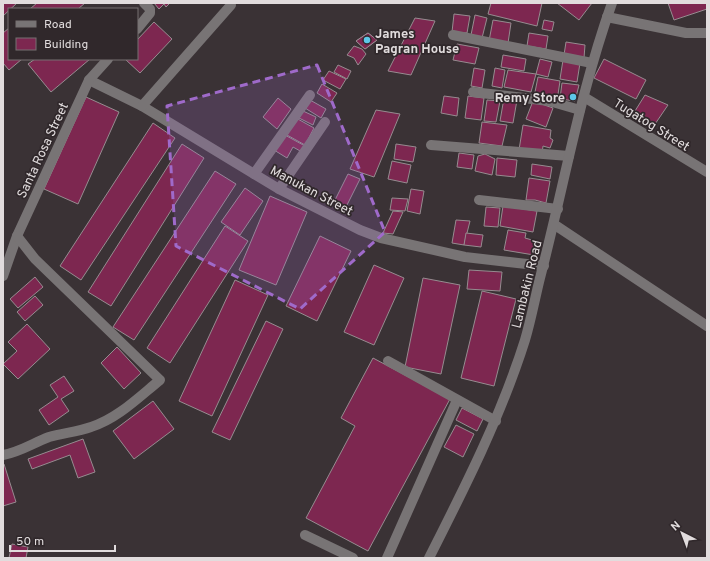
<svg xmlns="http://www.w3.org/2000/svg" width="710" height="561" font-family="Overpass,sans-serif">
	<style>
		.building { fill: #7d2750; stroke: #968c90 }
		.lines { fill: none; stroke-linecap: round; stroke-linejoin: round }
		.minor { stroke: #787475; stroke-width: 10 }
		.marked { fill: #9f6aca; fill-opacity: 0.2; stroke: #9f6aca; stroke-width: 3; stroke-dasharray: 8 5; stroke-linejoin: round }
		.poi-dot { fill: #5dc7e8; stroke: #30282b; stroke-width: 1.5 }
		.labels { text-anchor: middle; stroke-width: 3.5; stroke-linejoin: round; paint-order: stroke }
		.poi-label { font-size: 13px; font-weight: bold; fill: #e1dcdd; stroke: #30282b; text-anchor: start }
		.street-label { font-size: 13px; fill: #e1dcdd; stroke: #30282b }
	</style>
	<rect width="100%" height="100%" fill="#3a3235"/>
	<g class="building">
		<path d="M3 3H17L3 16Z"/>
		<path d="M37 3H85L78 9H30Z"/>
		<path d="M154 3H170L166 7 164 4 159 9Z"/>
		<path d="M491 3H542L537 26 488 14Z"/>
		<path d="M557 3H592L579 20Z"/>
		<path d="M668 3H707V9L674 20Z"/>
		<path d="M454 14 470 16 467 33 452 32Z"/>
		<path d="M475 15 487 18 482 38 471 35Z"/>
		<path d="M415 18 435 21 411 75 388 71Z"/>
		<path d="M493 20 511 23 508 43 489 41Z"/>
		<path d="M544 20 554 22 552 31 542 29Z"/>
		<path d="M154 22 172 39 140 73 125 59H137V40Z"/>
		<path d="M9 28V59H22L9 70 3 63V33Z"/>
		<path d="M368 33 377 40 365 49 356 41Z"/>
		<path d="M368 33 377 40 365 49 356 41Z"/>
		<path d="M529 33 548 36 546 49 527 46Z"/>
		<path d="M566 42 585 45 584 58 564 55Z"/>
		<path d="M457 44 479 48 475 64 453 60Z"/>
		<path d="M354 46 362 49 366 54 358 65 354 58 347 55Z"/>
		<path d="M503 55 526 59 524 71 501 67Z"/>
		<path d="M35 59H90L51 92 28 64Z"/>
		<path d="M540 59 552 62 548 77 536 74Z"/>
		<path d="M604 59 646 80 636 99 594 78Z"/>
		<path d="M563 60 580 63 577 82 560 79Z"/>
		<path d="M338 65 351 71 347 79 334 72Z"/>
		<path d="M474 68 485 70 482 88 471 86Z"/>
		<path d="M495 68 505 70 502 88 492 86Z"/>
		<path d="M508 70 536 74 531 92 504 87Z"/>
		<path d="M329 71 346 79 340 89 323 80Z"/>
		<path d="M538 77 560 81 557 101 534 97Z"/>
		<path d="M562 83 579 85 575 101 560 99Z"/>
		<path d="M322 84 337 93 331 102 317 93Z"/>
		<path d="M645 95 668 105 651 130 635 111Z"/>
		<path d="M444 96 459 98 457 116 441 113Z"/>
		<path d="M468 96 484 98 481 120 465 118Z"/>
		<path d="M86 97 119 112 78 204 44 189Z"/>
		<path d="M278 98 291 109 277 129 263 117Z"/>
		<path d="M504 98 517 100 513 123 500 121Z"/>
		<path d="M310 100 326 109 321 118 305 108Z"/>
		<path d="M487 100 500 101 496 122 484 121Z"/>
		<path d="M533 101 553 108 546 127 526 119Z"/>
		<path d="M376 110 400 114 374 177 350 169Z"/>
		<path d="M303 111 316 117 313 125 299 118Z"/>
		<path d="M296 118 314 128 305 145 287 135Z"/>
		<path d="M482 122 507 125 502 146 479 143Z"/>
		<path d="M153 123 175 138 81 280 60 266Z"/>
		<path d="M523 125 551 130 550 138 553 140 550 148 543 146 542 153 519 150Z"/>
		<path d="M283 134 305 146 302 152 293 147 287 158 274 150Z"/>
		<path d="M182 144 204 158 111 306 88 292Z"/>
		<path d="M396 144 416 147 413 162 394 159Z"/>
		<path d="M459 153 474 155 472 169 457 167Z"/>
		<path d="M485 154 495 159 492 175 475 171 478 156Z"/>
		<path d="M497 158 517 160 515 177 496 175Z"/>
		<path d="M392 161 411 165 407 183 388 179Z"/>
		<path d="M532 164 552 167 550 179 531 175Z"/>
		<path d="M215 171 236 184 134 340 113 327Z"/>
		<path d="M348 174 360 179 345 209 334 202Z"/>
		<path d="M529 178 550 181 546 203 535 200H526Z"/>
		<path d="M245 188 263 201 240 235 221 222Z"/>
		<path d="M411 189 424 191 420 214 407 211Z"/>
		<path d="M270 196 307 212 276 285 239 270Z"/>
		<path d="M392 198 408 199 405 211 390 210Z"/>
		<path d="M503 206 537 211 533 232 500 226Z"/>
		<path d="M486 207 500 208 498 227 484 226Z"/>
		<path d="M393 211 403 212 393 234 383 233Z"/>
		<path d="M456 220 470 221 464 245 452 243Z"/>
		<path d="M225 226 248 241 170 363 147 348Z"/>
		<path d="M508 230 526 233 525 238 539 242 534 255 504 250Z"/>
		<path d="M466 233 483 235 481 247 464 245Z"/>
		<path d="M320 236 351 251 317 321 286 306Z"/>
		<path d="M374 265 404 278 374 345 344 332Z"/>
		<path d="M469 270 502 272 500 291 467 289Z"/>
		<path d="M35 277 43 287 18 308 10 299Z"/>
		<path d="M423 278 460 285 441 374 405 367Z"/>
		<path d="M235 280 268 295 212 416 179 401Z"/>
		<path d="M482 291 516 299 494 386 461 378Z"/>
		<path d="M35 296 43 305 25 321 17 312Z"/>
		<path d="M266 321 283 329 230 440 212 432Z"/>
		<path d="M27 324 50 349 18 379 3 364 17 351 8 342Z"/>
		<path d="M117 347 141 373 124 389 101 363Z"/>
		<path d="M373 358 450 399 368 551 306 518 355 426 341 418Z"/>
		<path d="M64 376 74 391 61 399 69 411 49 425 39 410 58 397 50 385Z"/>
		<path d="M153 401 174 429 134 459 113 431Z"/>
		<path d="M462 408 483 419 477 431 456 420Z"/>
		<path d="M456 425 474 434 463 457 444 447Z"/>
		<path d="M83 439 95 472 78 478 70 455 32 469 28 459Z"/>
		<path d="M4 464 16 502 3 506V465Z"/>
		<path d="M12 544 28 547 26 558H9Z"/>
	</g>
	<g class="lines">
		<g class="minor">
			<path d="M607 17 686 33H707"/>
			<path d="M137 29 150 13V9L144 3"/>
			<path d="M453 35 592 63"/>
			<path d="M89 80 142 106 279 189 360 230 381 238 465 257 544 266"/>
			<path d="M473 92 549 101 580 110"/>
			<path d="M584 97 707 172"/>
			<path d="M142 106 231 5"/>
			<path d="M431 145 569 156"/>
			<path d="M254 174 310 95"/>
			<path d="M279 189 325 122"/>
			<path d="M479 200 558 209"/>
			<path d="M555 225 707 326"/>
			<path d="M3 276 17 236 89 80 108 59"/>
			<path d="M388 361 496 421"/>
			<path d="M3 455C20 452 33 443 49 437 62 433 77 432 91 427 117 419 139 397 160 380L35 259 17 236"/>
			<path d="M305 535 353 558"/>
			<path d="M387 558 457 400"/>
			<path d="M429 558C465 487 501 416 525 340 531 320 535 298 540 278 564 186 580 92 612 3"/>
		</g>
	</g>
	<path class="marked" d="M317 65 385 232 300 309 176 246 167 106Z"/>
	<g class="poi-dot">
		<circle cx="367" cy="40" r="4"/>
		<circle cx="573" cy="97" r="4"/>
	</g>
	<g class="labels">
		<g class="poi-label">
			<text x="375" y="38">James<tspan x="375" dy="15">Pagran House</tspan></text>
			<text x="565" y="102" text-anchor="end">Remy Store</text>
		</g>
		<g class="street-label">
			<text transform="translate(652 124) rotate(32)" y="5">Tugatog Street</text>
			<text transform="translate(42 150) rotate(-65)" y="5">Santa Rosa Street</text>
			<text transform="translate(312 190) rotate(28)" y="5">Manukan Street</text>
			<text transform="translate(526 284) rotate(-76)" y="5">Lambakin Road</text>
		</g>
	</g>
	<rect width="710" height="561" fill="none" stroke="#e1dcdd" stroke-width="8"/>
	<rect x="8" y="8" width="130" height="52" fill="#30282b" stroke="#777072"/>
	<rect x="16" y="21" width="20" height="6" fill="#787475" stroke="#777072"/>
	<text x="44" y="28" font-size="12" fill="#e1dcdd">Road</text>
	<rect x="16" y="38" width="20" height="12" fill="#7d2750" stroke="#777072"/>
	<text x="44" y="48" font-size="12" fill="#e1dcdd">Building</text>
	<g transform="translate(682 533) rotate(318)" stroke="#30282b" stroke-width="3" paint-order="stroke">
	<path d="M0-3L7 15L0 10L-7 15Z" fill="#e1dcdd"/>
	<text y="-6" font-size="11" font-weight="bold" text-anchor="middle" fill="#e1dcdd">N</text>
	</g>
	<path d="M10 545v6h105v-6" fill="none" stroke="#e1dcdd" stroke-width="2"/>
	<text x="16" y="545" font-size="12" fill="#e1dcdd" stroke="#30282b" stroke-width="3" paint-order="stroke">50 m</text>
</svg>
